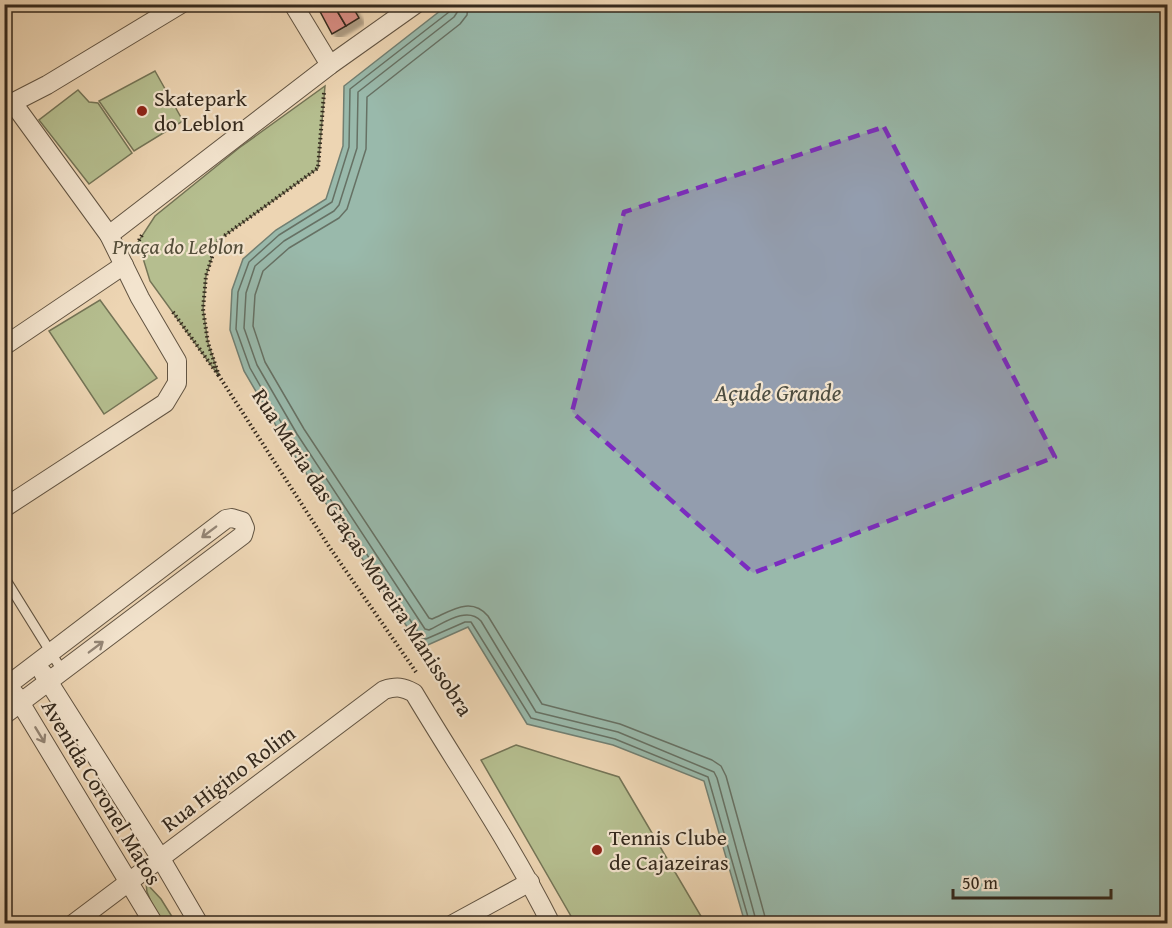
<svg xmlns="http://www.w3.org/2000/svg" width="1172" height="928" font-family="'Gentium Book Plus',serif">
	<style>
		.green { fill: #b5be8f; stroke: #747456; stroke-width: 1.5 }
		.water { fill: #99b9ab; stroke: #717f72; stroke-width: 1.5 }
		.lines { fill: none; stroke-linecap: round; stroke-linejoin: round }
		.shore { stroke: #667164; stroke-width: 1.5 }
		.building { fill: #d88d83; stroke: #34291d; stroke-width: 1.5; filter: url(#shadow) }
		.lane-casing { stroke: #625442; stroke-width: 11 }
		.street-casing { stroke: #625442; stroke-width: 20 }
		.path { stroke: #34291d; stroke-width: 4; stroke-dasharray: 1.5 3; stroke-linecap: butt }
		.lane { stroke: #f3e4ce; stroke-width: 9 }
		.street { stroke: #f3e4ce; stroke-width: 18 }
		.oneway { stroke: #948676 }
		.marked { fill: #7b2cbf; fill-opacity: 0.2; stroke: #7b2cbf; stroke-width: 4.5; stroke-dasharray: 12 8; stroke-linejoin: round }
		.poi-dot { fill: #8f2418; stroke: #f3e4ce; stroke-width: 2 }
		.labels { text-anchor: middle; stroke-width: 4.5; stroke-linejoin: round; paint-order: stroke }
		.poi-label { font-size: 22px; fill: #34291d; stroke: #f3e4ce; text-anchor: start }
		.park-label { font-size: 22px; font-style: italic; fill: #544e3a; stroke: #f3e4ce }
		.street-label { font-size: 22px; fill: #34291d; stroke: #f3e4ce }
		.water-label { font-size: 24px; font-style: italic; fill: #4d4d40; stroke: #f3e4ce }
	</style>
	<defs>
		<filter id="shadow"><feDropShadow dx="5.5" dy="5.5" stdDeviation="1.5" flood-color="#0004"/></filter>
	</defs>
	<rect width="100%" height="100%" fill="#edd5b3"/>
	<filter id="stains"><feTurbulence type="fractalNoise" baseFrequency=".00333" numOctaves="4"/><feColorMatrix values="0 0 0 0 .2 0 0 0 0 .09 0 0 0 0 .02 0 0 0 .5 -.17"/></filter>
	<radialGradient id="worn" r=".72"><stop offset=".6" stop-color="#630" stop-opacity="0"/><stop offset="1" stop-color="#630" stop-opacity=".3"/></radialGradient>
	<g class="green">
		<path d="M155 71 183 121 134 151 99 101Z"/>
		<path d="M325 86 318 168 217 241 206 276 203 309 208 343 219 376 150 281 138 242 155 216 239 148Z"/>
		<path d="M78 90 89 102 98 103 132 153 89 184 39 120Z"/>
		<path d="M100 300 157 378 104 414 49 331Z"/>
		<path d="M516 745 619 777 705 923H575L481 760Z"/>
		<path d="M146 883 161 899 176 923H160L147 892Z"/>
	</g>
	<path class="water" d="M449 4 1167 5V923H745L704 781 613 745 527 724 468 627 421 648 285 441 244 371 230 330 232 290 243 259 276 230 326 199 343 146 344 86Z"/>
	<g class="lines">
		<g class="shore">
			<path d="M452 4 449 12 350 89 349 147 332 202 279 235 249 262 238 292 236 329 250 368 290 438 422 638 426 639 465 622H471L531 718 615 739 708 777 750 924"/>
			<path d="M459 4 458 11 454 17 358 92 357 148 339 205 334 211 284 241 255 266 246 293 244 328 257 365 297 434 425 629 429 630C444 623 467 606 481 621L536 712 618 732 714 772 717 778 757 924"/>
			<path d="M468 4 467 15 460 24 367 97 366 149 347 209 339 218 289 248 263 271 255 295 253 326 265 362 304 429 429 618 432 619C451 611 471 596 488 616L542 704 620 724 712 760 721 766 726 776 767 924"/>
		</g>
	</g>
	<g class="building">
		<path d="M316 4H333L346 26 332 34Z"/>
		<path d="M333 4H351L359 18 346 26Z"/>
	</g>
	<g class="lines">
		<g class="lane-casing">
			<path id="lane" d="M4 577 63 672"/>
		</g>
		<g class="street-casing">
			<g id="street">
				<path d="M293 4 330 65"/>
				<path d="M4 107 47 85 181 4"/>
				<path d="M109 235 330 65 416 4"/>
				<path d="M4 346 124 265"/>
				<path d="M4 508 165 403 177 383V361L140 298 109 235 13 103"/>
				<path d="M43 673 161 859 199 924"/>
				<path d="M4 688 226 519 232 518 242 521 245 528 243 535 4 715"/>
				<path d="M15 694 154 924"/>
				<path d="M73 924 384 690C397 686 403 687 414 693 460 770 511 844 551 924"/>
				<path d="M453 924 530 882"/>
			</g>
		</g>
		<g class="path">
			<path d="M324 93 318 168 217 241 206 276 203 309 208 343 219 376 330 548 416 672"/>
			<path d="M142 253 138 242 142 235"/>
			<path d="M173 312 219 376"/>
		</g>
		<use href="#lane" class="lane"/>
		<use href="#street" class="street"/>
	</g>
	<defs><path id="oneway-shaft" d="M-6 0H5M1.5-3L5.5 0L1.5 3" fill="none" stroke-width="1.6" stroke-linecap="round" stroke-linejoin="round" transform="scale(1.5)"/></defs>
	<g class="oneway">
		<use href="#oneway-shaft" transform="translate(209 532) rotate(143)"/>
		<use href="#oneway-shaft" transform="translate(96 647) rotate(-37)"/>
		<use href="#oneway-shaft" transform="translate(40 735) rotate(59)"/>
	</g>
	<path class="marked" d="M884 127 1055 457 753 573 572 412 624 212Z"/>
	<g class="poi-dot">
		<circle cx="142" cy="111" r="6"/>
		<circle cx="597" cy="850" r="6"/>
	</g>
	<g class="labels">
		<g class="poi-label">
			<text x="154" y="106">Skatepark<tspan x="154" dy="25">do Leblon</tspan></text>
			<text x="609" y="845">Tennis Clube<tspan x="609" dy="25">de Cajazeiras</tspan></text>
		</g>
		<g class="park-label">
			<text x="178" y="254">Praça do Leblon</text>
		</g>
		<g class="street-label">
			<text transform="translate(363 552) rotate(57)" y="8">Rua Maria das Graças Moreira Manissobra</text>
			<text transform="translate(228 778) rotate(-37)" y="8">Rua Higino Rolim</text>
			<text transform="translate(102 792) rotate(59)" y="8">Avenida Coronel Matos</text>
		</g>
		<g class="water-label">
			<text x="778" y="401">Açude Grande</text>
		</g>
	</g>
	<rect width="1172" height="928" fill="none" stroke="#edd5b3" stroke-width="24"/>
	<rect x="6" y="6" width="1160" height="916" fill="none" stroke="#34291d" stroke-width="3"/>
	<rect x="12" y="12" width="1148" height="904" fill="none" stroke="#34291d" stroke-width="1.5"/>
	<path d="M953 889v9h158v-9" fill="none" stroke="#34291d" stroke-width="3"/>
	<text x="962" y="889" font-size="18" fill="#34291d" stroke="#f3e4ce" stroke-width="4.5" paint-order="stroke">50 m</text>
	<rect width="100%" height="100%" filter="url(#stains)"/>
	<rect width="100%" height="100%" fill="url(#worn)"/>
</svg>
